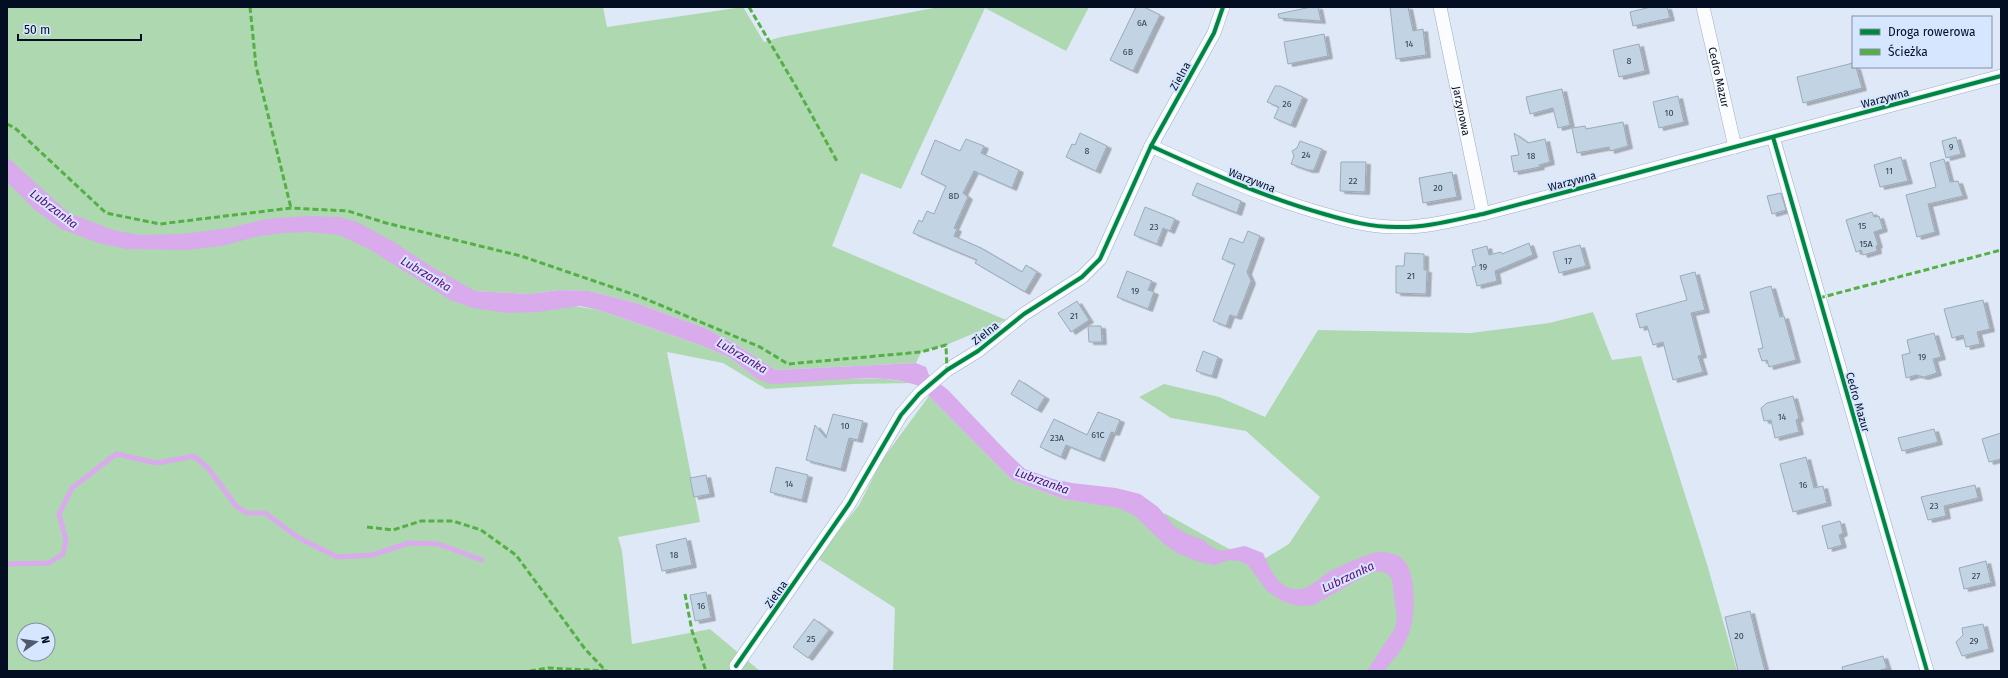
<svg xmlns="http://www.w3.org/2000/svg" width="2008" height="678" font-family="'Fira Sans',sans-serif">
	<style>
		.green { fill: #aed8b0; fill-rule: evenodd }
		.water { fill: #d9aaec }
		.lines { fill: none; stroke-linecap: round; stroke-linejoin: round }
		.stream { stroke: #d9aaec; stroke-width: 5 }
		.building { fill: #c2d4e3; stroke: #99aab9; filter: url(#shadow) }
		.street-casing { stroke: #a2adbe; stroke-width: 14 }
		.street { stroke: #fafcfe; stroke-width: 13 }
		.quiet { stroke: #54b045; stroke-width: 3; stroke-dasharray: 6 3; stroke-linecap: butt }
		.cycleway-casing { stroke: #d6e6ff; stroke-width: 6 }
		.cycleway { stroke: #00873e; stroke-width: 4 }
		.labels { text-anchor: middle; stroke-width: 4; stroke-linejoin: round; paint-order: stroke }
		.number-label { font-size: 9px; fill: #334053 }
		.street-label { font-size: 11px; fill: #030e23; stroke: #d6e6ff }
		.water-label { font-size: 12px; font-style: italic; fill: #640477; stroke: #d6e6ff }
	</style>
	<defs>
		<filter id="shadow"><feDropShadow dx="4.5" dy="2.5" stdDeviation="0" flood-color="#0004"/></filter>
	</defs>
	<rect width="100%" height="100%" fill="#dfe8f6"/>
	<g class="green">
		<path d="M7 7H603L607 27 743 7 764 42 781 37 939 7H1089L1066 51 985 8 901 189 861 173 832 246 1006 320 946 345 921 352 916 363 776 370 734 343 705 328 636 303 589 291 559 290 529 294 475 291 599 310 703 346 730 358 757 379H885L913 383 853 384 766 389 723 363 667 352 700 522 618 537 622 551 632 644 710 629 760 671H7ZM24 630H48V654H24Z"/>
		<path d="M1593 312 1612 360 1641 356 1707 564 1737 671H893L895 608 817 558 859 505 882 460 929 396 1012 480 1063 499 1166 514 1256 564 1289 544 1320 497 1246 431 1171 418 1139 397 1164 384 1219 397 1265 417 1318 330 1471 333 1549 323Z"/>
	</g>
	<path class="water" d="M7 157 69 213 113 230 140 235 183 234 229 228 267 219 307 216 340 217 357 222 394 242 432 267 475 291 529 294 559 290 589 291 636 303 705 328 734 343 776 370 916 363 926 367 929 375 948 390 1008 453 1025 469 1053 479 1072 483 1116 488 1140 494 1158 507 1174 526 1187 534 1204 540 1210 546 1221 551 1245 546 1263 553C1269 566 1276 586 1293 589 1309 592 1319 577 1332 570 1344 565 1369 552 1381 552 1385 552 1395 554 1399 556 1418 567 1416 618 1408 636 1403 649 1393 660 1384 671H1367L1395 628 1397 618 1392 580 1388 574 1379 571 1368 574 1314 605 1298 606 1284 602 1267 591 1248 565 1239 561 1229 560 1215 565 1199 562 1177 553 1163 543 1135 516 1119 508 1063 499 1012 480 919 386C880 371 814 383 772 384L757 379 730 358 703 346 599 310 580 306 537 312 509 313 473 308 450 300 369 249 339 235 310 232 281 233 255 237 222 246 188 250 126 249 98 243 61 229 34 209 7 182Z"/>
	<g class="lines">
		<path class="stream" d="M7 564 49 563 63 554 66 540 59 514 72 488 116 454 157 463 194 456 209 469 236 506 247 513H265L299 538 337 557 372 555 409 543 438 544 482 560"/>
	</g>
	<g class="building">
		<path d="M1136 7H1144L1160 15 1133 71 1110 60Z"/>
		<path d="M1311 7H1318L1321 21 1279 18 1278 14Z"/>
		<path d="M1390 7H1408L1413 31 1423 29 1426 55 1396 59Z"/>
		<path d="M1651 7H1667L1670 18 1633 26 1630 12Z"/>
		<path d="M1324 34 1328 56 1288 64 1284 42Z"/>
		<path d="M1639 44 1645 71 1619 77 1613 50Z"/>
		<path d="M1853 63V67H1856L1862 88 1803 103 1797 77Z"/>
		<path d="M1275 86H1280L1303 97 1291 125 1274 118 1279 107 1267 102Z"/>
		<path d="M1562 89 1570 125 1558 128 1553 108 1530 114 1526 97Z"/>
		<path d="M1678 96 1684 122 1659 128 1653 102Z"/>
		<path d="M1623 122 1628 146 1610 151 1609 147 1577 153 1572 128 1585 126 1586 129Z"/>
		<path d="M1080 133 1107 146 1096 171 1066 157 1072 144 1075 145Z"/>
		<path d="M1514 133 1528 143 1545 139 1550 162 1539 165 1540 167 1514 172 1511 156 1519 155Z"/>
		<path d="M1956 137 1961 154 1946 158 1942 141Z"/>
		<path d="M966 139 984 146 981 153 1019 170 1012 188 974 171 963 193 968 197 954 228 957 229 954 236 981 248 1022 272 1026 265 1037 272 1025 292 975 263 977 260 913 233 919 220 922 222 927 211 934 214 946 186 921 174 935 140 960 151Z"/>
		<path d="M1300 141 1322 149 1314 170H1308L1291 164 1294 156 1292 151 1297 148Z"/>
		<path d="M1901 157 1908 181 1880 187 1874 165Z"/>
		<path d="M1944 159 1950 182 1958 181 1963 196 1928 204 1935 232 1917 237 1906 195 1936 187 1930 163Z"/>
		<path d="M1341 162H1366L1365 192 1340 191Z"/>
		<path d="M1452 172 1457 197 1423 203 1419 178Z"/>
		<path d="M1197 183 1241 201 1237 213 1192 195Z"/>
		<path d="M1781 193 1786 210 1772 214 1767 196Z"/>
		<path d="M1145 207 1175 219 1170 231 1163 228 1157 244 1134 235Z"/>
		<path d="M1872 212 1874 217 1879 216 1883 229 1874 232 1878 245 1876 246 1877 251 1863 255 1861 250 1856 252 1846 220Z"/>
		<path d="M1248 231 1260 236 1247 272 1251 281 1237 317 1230 315 1226 326 1213 321 1235 264 1222 259 1230 238 1243 243Z"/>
		<path d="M1529 243 1533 255 1495 271 1497 281 1477 286 1472 267 1476 266 1472 250 1487 246 1489 255 1501 252 1502 254Z"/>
		<path d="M1580 245 1586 266 1559 273 1553 252Z"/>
		<path d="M1405 253 1424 254V270H1427L1426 294 1396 293V266H1404Z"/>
		<path d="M1127 271 1152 281 1148 290 1154 292 1148 309 1117 297Z"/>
		<path d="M1695 272 1705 310 1691 313 1702 355 1698 356 1703 372 1673 380 1663 342 1653 345 1647 326 1640 328 1636 314 1687 300 1680 276Z"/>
		<path d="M1771 286 1780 317 1784 316 1796 360 1769 367 1767 360 1762 361 1758 349 1763 348 1750 292Z"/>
		<path d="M1983 300 1990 329 1977 332 1980 344 1966 347 1963 335 1952 338 1944 309Z"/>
		<path d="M1077 301 1089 320 1071 332 1058 313Z"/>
		<path d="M1088 326H1101L1102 342H1089Z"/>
		<path d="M1934 333 1941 357 1933 359 1937 373 1924 377 1916 375 1906 378 1902 355 1910 353 1907 340Z"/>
		<path d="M1203 351 1218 357 1212 376 1196 371Z"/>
		<path d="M1019 380 1045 397 1037 410 1011 394Z"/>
		<path d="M1793 396 1799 418 1796 420 1799 432 1775 438 1771 420 1764 421 1761 408 1767 403Z"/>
		<path d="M1098 412 1120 420 1115 433 1111 432 1100 459 1066 445 1061 457 1040 447 1054 419 1087 435Z"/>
		<path d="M833 414 863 421 858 440 849 438 841 469 806 460 815 425 826 438Z"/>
		<path d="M1934 429 1938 442 1902 451 1898 438Z"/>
		<path d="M2001 433V459L1989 462 1982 439Z"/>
		<path d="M1806 457 1814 488 1823 486 1827 503 1793 512 1780 464Z"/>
		<path d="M776 467 808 475 802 500 770 492Z"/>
		<path d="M706 475 710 494 694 497 690 478Z"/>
		<path d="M1975 485 1978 498 1944 506 1946 516 1928 520 1921 497Z"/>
		<path d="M1840 521 1843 533 1839 535 1842 545 1828 549 1822 526Z"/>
		<path d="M686 538 692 565 662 571 656 545Z"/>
		<path d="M1986 561 1991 583 1964 589 1959 568Z"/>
		<path d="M706 592 711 618 695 621 690 595Z"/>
		<path d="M1750 611 1759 648 1765 671H1738L1725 617Z"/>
		<path d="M814 619 829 630 808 658 793 647Z"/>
		<path d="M1983 624 1989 649 1962 656 1956 642 1963 635 1962 628Z"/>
		<path d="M1883 656 1887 668 1878 671H1843L1842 667Z"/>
	</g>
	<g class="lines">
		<g class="street-casing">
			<g id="street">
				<path id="s1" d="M1440 7 1483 214"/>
				<path id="s2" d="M1703 7 1735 147"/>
				<path d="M1773 137 1927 671"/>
				<path d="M1151 146C1208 172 1264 197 1324 214 1348 221 1371 227 1396 227 1425 228 1454 220 1483 214L2001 76"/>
				<path d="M736 666 849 504 901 415 919 394 947 370 978 351 1024 314 1082 277 1100 259 1151 146 1214 33 1223 7"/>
			</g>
		</g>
		<use href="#street" class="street"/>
		<g class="quiet">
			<path d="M250 7 256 66 291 208"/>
			<path d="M749 7 798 90 838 163"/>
			<path d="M7 124 15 128 106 213 160 224 291 208 348 211 386 223 521 256 641 297 760 347 788 364 921 352 946 345 947 370"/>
			<path d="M1819 298 2001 250"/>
			<path d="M367 527 393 530 421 521H453L481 530 516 555 585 649 605 670"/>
			<path d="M685 594 692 631 706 671"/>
			<path d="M530 671 548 668 608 671"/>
		</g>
		<g class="cycleway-casing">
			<g id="cycleway">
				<path d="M1773 137 1927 671"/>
				<path d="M1151 146C1208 172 1264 197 1324 214 1348 221 1371 227 1396 227 1425 228 1454 220 1483 214L2001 76"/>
				<path d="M736 666 849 504 901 415 919 394 947 370 978 351 1024 314 1082 277 1100 259 1151 146 1214 33 1223 7"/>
			</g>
		</g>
		<use href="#cycleway" class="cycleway"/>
	</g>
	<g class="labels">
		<g class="number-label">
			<text x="1142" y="26">6A</text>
			<text x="1409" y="47">14</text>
			<text x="1128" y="55">6B</text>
			<text x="1629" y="64">8</text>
			<text x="1287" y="107">26</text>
			<text x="1669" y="116">10</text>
			<text x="1951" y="150">9</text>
			<text x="1087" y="154">8</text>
			<text x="1306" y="158">24</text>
			<text x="1531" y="159">18</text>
			<text x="1889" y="174">11</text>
			<text x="1353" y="184">22</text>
			<text x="1438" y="191">20</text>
			<text x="954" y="199">8D</text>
			<text x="1862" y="229">15</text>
			<text x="1154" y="230">23</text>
			<text x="1866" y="247">15A</text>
			<text x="1568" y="264">17</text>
			<text x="1483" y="270">19</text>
			<text x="1411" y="279">21</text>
			<text x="1135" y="294">19</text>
			<text x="1074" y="319">21</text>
			<text x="1922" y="360">19</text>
			<text x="1782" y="420">14</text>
			<text x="845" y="429">10</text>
			<text x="1098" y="438">61C</text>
			<text x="1057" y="441">23A</text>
			<text x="789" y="487">14</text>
			<text x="1803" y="488">16</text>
			<text x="1934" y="509">23</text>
			<text x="674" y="558">18</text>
			<text x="1976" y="579">27</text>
			<text x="701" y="609">16</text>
			<text x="1739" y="639">20</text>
			<text x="811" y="642">25</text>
			<text x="1974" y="644">29</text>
		</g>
		<g class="street-label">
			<text transform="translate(1180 76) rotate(-61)" y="4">Zielna</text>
			<text dy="4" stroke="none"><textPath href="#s2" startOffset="72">Cedro Mazur</textPath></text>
			<text transform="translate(1885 98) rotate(-15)" y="4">Warzywna</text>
			<text dy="4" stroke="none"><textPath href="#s1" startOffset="106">Jarzynowa</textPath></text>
			<text transform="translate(1252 180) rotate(21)" y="4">Warzywna</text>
			<text transform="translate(1572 181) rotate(-15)" y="4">Warzywna</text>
			<text transform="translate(985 333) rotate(-38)" y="4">Zielna</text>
			<text transform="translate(1858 402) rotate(74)" y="4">Cedro Mazur</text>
			<text transform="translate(776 594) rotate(-55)" y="4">Zielna</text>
		</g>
		<g class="water-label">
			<text transform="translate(54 209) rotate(37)" y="4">Lubrzanka</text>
			<text transform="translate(426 274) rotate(31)" y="4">Lubrzanka</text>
			<text transform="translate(742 356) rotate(31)" y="4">Lubrzanka</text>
			<text transform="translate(1042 481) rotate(20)" y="4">Lubrzanka</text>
			<text transform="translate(1348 577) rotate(-25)" y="4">Lubrzanka</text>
		</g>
	</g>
	<rect width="2008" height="678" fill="none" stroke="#030e23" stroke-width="16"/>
	<rect x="1852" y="16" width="140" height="52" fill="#d6e6ff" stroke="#8290a7"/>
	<rect x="1860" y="29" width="20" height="6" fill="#00873e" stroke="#8290a7"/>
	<text x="1888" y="36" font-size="12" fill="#030e23">Droga rowerowa</text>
	<rect x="1860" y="49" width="20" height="6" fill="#54b045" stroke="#8290a7"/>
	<text x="1888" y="56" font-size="12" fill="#030e23">Ścieżka</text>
	<g transform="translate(36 642) rotate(77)"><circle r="19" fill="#d6e6ff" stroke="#8290a7"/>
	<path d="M0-3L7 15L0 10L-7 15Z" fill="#505a6d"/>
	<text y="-6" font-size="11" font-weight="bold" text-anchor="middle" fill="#030e23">N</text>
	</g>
	<path d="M18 34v6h123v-6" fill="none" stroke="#030e23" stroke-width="2"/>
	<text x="24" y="34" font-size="12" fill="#030e23" stroke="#d6e6ff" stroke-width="3" paint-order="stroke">50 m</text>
</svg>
